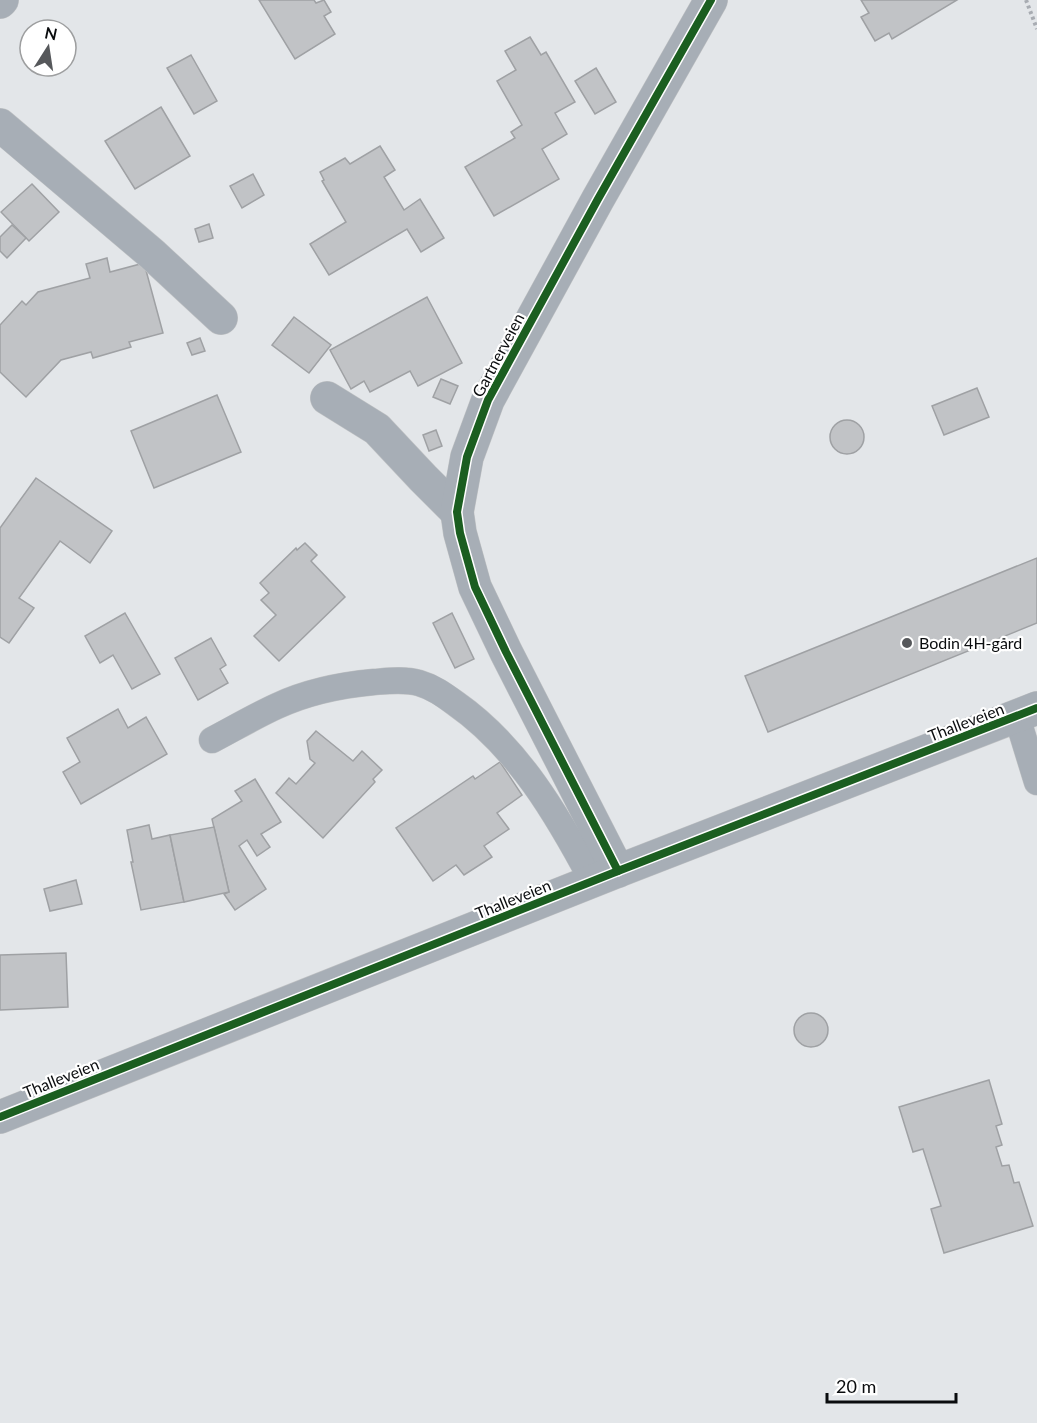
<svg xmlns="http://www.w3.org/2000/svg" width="1037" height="1423" font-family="Lato,sans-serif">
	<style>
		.building { fill: #c1c3c6; stroke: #9fa1a4; stroke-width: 1.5 }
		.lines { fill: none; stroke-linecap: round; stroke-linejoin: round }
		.lane-casing { stroke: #c1c3c5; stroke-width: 27 }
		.street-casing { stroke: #c1c3c5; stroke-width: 34 }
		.path { stroke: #a8acb2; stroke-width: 4; stroke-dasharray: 3 3; stroke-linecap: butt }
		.lane { stroke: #a7aeb6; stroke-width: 26 }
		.street { stroke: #a7aeb6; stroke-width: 33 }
		.cycleway-casing { stroke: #fff; stroke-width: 11 }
		.cycleway { stroke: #1b5e20; stroke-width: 8 }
		.poi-dot { fill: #56585b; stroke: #fff; stroke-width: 2 }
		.labels { text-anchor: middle; stroke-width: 4.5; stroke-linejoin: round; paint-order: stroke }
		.street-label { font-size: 16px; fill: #0a0c0e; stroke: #fff }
		.poi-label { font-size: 16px; fill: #0a0c0e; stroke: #fff; text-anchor: start }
	</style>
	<rect width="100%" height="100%" fill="#e3e6e9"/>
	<g class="building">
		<path d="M259 0H314L316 3 324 0 331 12 324 16 335 34 295 59Z"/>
		<path d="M861 0H957L892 39 889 33 875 41 861 17 869 13Z"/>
		<path d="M530 37 541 55 546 52 575 102 555 113 567 134 542 149 559 179 494 216 465 167 515 138 511 132 522 125 497 81 516 70 505 51Z"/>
		<path d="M191 55 217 101 194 114 167 68Z"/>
		<path d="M596 68 616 102 595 114 575 81Z"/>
		<path d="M161 107 190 156 135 189 105 141Z"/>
		<path d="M380 146 395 170 384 177 404 210 420 199 444 238 421 252 407 229 329 275 310 244 346 222 322 181 324 180 320 172 345 158 350 164Z"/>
		<path d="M253 174 264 195 242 208 230 186Z"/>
		<path d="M32 184 59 212 29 241 1 212Z"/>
		<path d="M209 224 213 238 199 242 195 229Z"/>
		<path d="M12 225 26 238 7 258 0 251V237Z"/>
		<path d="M107 258 110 272 144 263 163 333 129 342 131 347 93 358 91 352 61 360 26 397 0 372V325L22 301 26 305 38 292 90 278 86 264Z"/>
		<path d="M427 297 462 363 418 386 410 371 370 392 364 381 351 389 330 350Z"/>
		<path d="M294 317 331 345 309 373 272 345Z"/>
		<path d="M200 338 205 351 192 355 187 343Z"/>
		<path d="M441 379 458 386 450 404 433 397Z"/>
		<path d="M977 388 989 417 944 435 932 406Z"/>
		<path d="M217 395 241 452 154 488 131 431Z"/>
		<circle cx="847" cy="437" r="17"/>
		<path d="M436 430 442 446 429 451 423 435Z"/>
		<path d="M36 478 112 531 90 563 60 541 19 598 34 608 9 643 0 637V528Z"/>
		<path d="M305 543 317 555 311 561 345 597 279 661 254 636 276 615 261 600 269 593 260 583 296 548 297 550Z"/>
		<path d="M1037 558V623L768 732 745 676Z"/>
		<path d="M125 613 160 674 132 689 113 655 100 663 85 636Z"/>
		<path d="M452 613 474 659 455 668 433 623Z"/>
		<path d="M211 638 226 665 220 669 228 683 198 700 175 658Z"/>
		<path d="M118 709 128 728 146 717 167 754 81 804 63 772 80 762 67 738Z"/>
		<path d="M316 731 353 761 362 751 382 770 373 779 375 782 323 838 276 793 289 778 296 784 315 763 310 759 307 741Z"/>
		<path d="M500 762 522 795 497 813 509 829 484 846 492 857 464 875 456 865 433 881 396 828 473 776 475 779Z"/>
		<path d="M255 779 281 822 261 834 270 847 257 856 247 840 239 846 266 889 235 910 224 894 229 892 212 819 242 801 235 791Z"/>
		<path d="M149 825 152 839 170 835 184 902 141 910 131 862H133L127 830Z"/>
		<path d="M214 827 229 892 184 902 170 835Z"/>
		<path d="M76 880 82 904 50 911 44 889Z"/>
		<path d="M66 953 68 1007 0 1010V955Z"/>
		<circle cx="811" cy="1030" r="17"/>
		<path d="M989 1080 1002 1124 996 1126 1002 1145 996 1147 1002 1166 1009 1165 1014 1183 1019 1182 1033 1226 944 1253 931 1209 941 1206 923 1149 913 1152 899 1107Z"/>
	</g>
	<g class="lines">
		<g class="lane-casing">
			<g id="lane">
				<path d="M1017 717 1037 782"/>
				<path d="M212 740C233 729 255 716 277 706 307 692 341 685 374 682 388 681 405 679 419 683 433 687 444 695 455 703 518 747 558 816 593 882"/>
			</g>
		</g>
		<g class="street-casing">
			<g id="street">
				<path d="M0 2 2 0"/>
				<path d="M0 125 152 254 221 318"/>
				<path d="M327 398 377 429 423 478 457 512"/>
				<path d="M618 871 506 652 475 587 460 533 457 512 467 457 488 400 598 199 711 0"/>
				<path d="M0 1117 618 871 1037 708"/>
			</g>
		</g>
		<path class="path" d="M1026 0 1037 29"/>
		<use href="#lane" class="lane"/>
		<use href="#street" class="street"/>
		<g class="cycleway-casing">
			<g id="cycleway">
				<path d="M618 871 506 652 475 587 460 533 457 512 467 457 488 400 598 199 711 0"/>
				<path d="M0 1117 618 871 1037 708"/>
			</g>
		</g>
		<use href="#cycleway" class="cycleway"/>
	</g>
	<circle class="poi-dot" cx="907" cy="643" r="6"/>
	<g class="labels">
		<g class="street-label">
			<text transform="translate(498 355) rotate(-62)" y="6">Gartnerveien</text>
			<text transform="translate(966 722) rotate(-21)" y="6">Thalleveien</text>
			<text transform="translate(513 899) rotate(-22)" y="6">Thalleveien</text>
			<text transform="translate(61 1078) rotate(-22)" y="6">Thalleveien</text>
		</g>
		<g class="poi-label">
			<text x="919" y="649">Bodin 4H-gård</text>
		</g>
	</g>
	<g transform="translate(48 48) rotate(12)"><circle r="28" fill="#ffffff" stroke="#9d9e9f" stroke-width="1.5"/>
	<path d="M0-4.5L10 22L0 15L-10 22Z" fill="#56585b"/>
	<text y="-9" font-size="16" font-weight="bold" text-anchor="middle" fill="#0a0c0e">N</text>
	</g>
	<path d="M827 1393v9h129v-9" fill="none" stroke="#0a0c0e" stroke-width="3"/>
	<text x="836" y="1393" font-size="18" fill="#0a0c0e" stroke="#ffffff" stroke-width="4.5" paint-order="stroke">20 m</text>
</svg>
